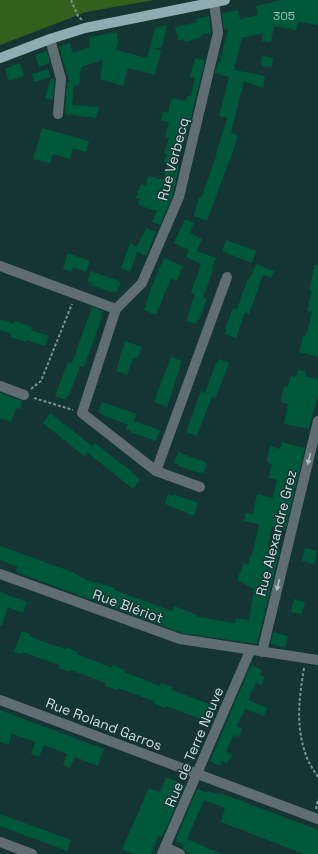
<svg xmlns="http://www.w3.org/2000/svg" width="318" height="854" font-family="'Space Grotesk',sans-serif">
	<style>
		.green { fill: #34601e }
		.building { fill: #00583b }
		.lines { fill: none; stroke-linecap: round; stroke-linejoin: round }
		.path { stroke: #7b9291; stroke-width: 2; stroke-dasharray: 3 2; stroke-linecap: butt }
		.minor { stroke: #606e71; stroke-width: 10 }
		.major { stroke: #90acb3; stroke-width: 10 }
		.oneway { fill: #adbdbd }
		.labels { text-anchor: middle; stroke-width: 3; stroke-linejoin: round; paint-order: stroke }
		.number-label { font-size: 12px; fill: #9abdb5 }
		.street-label { font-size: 14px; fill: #cedfde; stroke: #153533 }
	</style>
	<rect width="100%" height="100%" fill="#153533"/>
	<path class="green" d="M0 0H154L86 12 0 45Z"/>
	<g class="building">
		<path d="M281 0H318V25L298 22 296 30 274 26 271 42 262 41 263 33 242 38 234 70 265 76 263 88 244 81 231 133 238 135 230 161H229L207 221 194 216 199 198H201L217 154H216L227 118 219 116 229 77 215 73 218 63H220L228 29 224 30 222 13 238 10 240 19 258 15 256 6Z"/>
		<path d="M209 16 211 33 201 35 200 38 185 42 184 39 179 41 175 27 197 22 196 19Z"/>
		<path d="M167 25 162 47 154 49 161 50 155 75 128 68 123 86 100 79 103 60 81 67 79 85 74 86 72 105 99 107 96 118 65 114 67 82 70 83 59 47 70 43 73 53 90 47 89 37 117 32 118 43 116 50 147 58 155 28Z"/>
		<path d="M47 51 50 63 39 67 35 55Z"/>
		<path d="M262 56 273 58 272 67 261 66Z"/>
		<path d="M195 58 205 60 185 142H184L182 148 177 166H179L173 195 160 225 152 222 157 211 138 205 140 199 136 198 141 184 146 186 148 176 163 180 168 164 164 162 167 154 164 153 169 138 165 137 169 122 161 120 163 111 168 113 171 98 186 101 187 96H191L195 78 190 77Z"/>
		<path d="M20 63 24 76 9 81 5 69Z"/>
		<path d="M48 69 50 77 34 82 32 74Z"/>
		<path d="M51 78 54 80 53 100 45 98Z"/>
		<path d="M42 128 89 141 86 152 73 148 70 159 53 154 50 163 33 159Z"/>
		<path d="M185 219 194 223 190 233 202 239 197 251 216 258 212 267H214L203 297 207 299 199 320H198L196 324 186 321 195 294 191 293 201 264 186 257 189 250 174 243Z"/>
		<path d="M146 228 156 232 146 256 137 252 130 272 121 268 130 243 137 247Z"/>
		<path d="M226 240 256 251 252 263 222 251Z"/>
		<path d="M68 253 90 261 86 272 73 267 71 272 63 269Z"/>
		<path d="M164 258 183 266 177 281 171 278 156 315 144 310 152 285Z"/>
		<path d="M256 264 274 271 271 278 263 275 249 314 245 312 236 338 225 334 227 330 225 329 233 308 237 309 248 279 249 280Z"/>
		<path d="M315 264 318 265V357L299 352 303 336H306L312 312 307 311 312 290H309Z"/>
		<path d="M91 271 121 282 117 292 113 291 112 292 91 285 92 283 87 282Z"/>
		<path d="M92 307 103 311 101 316 102 317 84 367 80 366 69 396H67L66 400 55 396 68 362 72 363Z"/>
		<path d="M0 319 14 324 15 321 32 327 31 330 49 336 45 346 27 340 26 342 10 337 11 334 0 330Z"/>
		<path d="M125 341 142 347 139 355 132 360 127 375 116 371Z"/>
		<path d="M171 357 182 361 167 407 154 402Z"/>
		<path d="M219 359 229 363 216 397 212 396 197 436 186 432 201 391 205 393 216 363H217Z"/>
		<path d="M298 370 306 372 305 376 318 379V395L309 429 284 424 288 404 281 402 284 386 288 387 291 376 296 377Z"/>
		<path d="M0 393 22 401 20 409 16 408 11 422 0 418Z"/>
		<path d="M102 402 137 414 134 421 160 430 156 441 130 432 131 431 126 429 128 425 102 415V414L98 412Z"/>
		<path d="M50 413 92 446 84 456 43 423Z"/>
		<path d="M282 442 305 448 285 530 272 527 268 546 280 549 257 644 182 633 16 572 18 567 0 560V546L70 571 89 581 115 588 114 590 172 611 174 606 197 615V617L235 623 236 618 249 620 254 589 237 580 244 563 248 565 250 556H252L259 524 244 521 246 513 253 514 257 494 273 498 277 480 269 478 272 464 268 463 267 459 270 446 280 449Z"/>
		<path d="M95 443 137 476 136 477 140 480 133 489 87 452Z"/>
		<path d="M178 452 207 463 204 473 199 472V473L178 466 179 464 174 463Z"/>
		<path d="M168 494 173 496V494L198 503 194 516 165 504Z"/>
		<path d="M305 548 317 551 314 564 302 561Z"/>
		<path d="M0 592 27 602 23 613 8 607 2 625H0Z"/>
		<path d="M294 599 305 602 302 614 291 612Z"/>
		<path d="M22 631 30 634 29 636 47 643 65 649 66 647 78 652 77 654 95 661 112 668 113 665 125 670 124 672 160 686 161 683 173 687 172 690 214 706 208 722 166 706 165 708 153 703 154 701 118 688 117 690 105 686 106 683 71 670 70 672 58 668 59 665 23 652 22 654 14 652Z"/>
		<path d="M273 632 288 636 285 648 271 644Z"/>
		<path d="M251 665 262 670 260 675 265 677 262 685 256 683 248 700 267 708 264 716 245 709 237 726 242 729 239 737 233 735 226 752 232 755 227 763 222 761 220 766 210 761Z"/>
		<path d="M0 710 104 749 98 766 75 757 70 768 63 765 67 754 44 745 39 757 31 754 35 742 12 734 8 745 0 742Z"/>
		<path d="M166 777 185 785 162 837 159 835 151 854H134L122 849 149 788 160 792Z"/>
		<path d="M197 789 207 793 208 791 219 795 220 793 318 830V854H304L221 822 225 808 204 800 187 839 221 854H191L186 852 182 848 184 845 175 841Z"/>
		<path d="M0 814 71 840 67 851 0 826Z"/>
	</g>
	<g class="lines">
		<g class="path">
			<path d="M71 0 78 16 82 20"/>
			<path d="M31 389 41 381 72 304"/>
			<path d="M34 398 73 410"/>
			<path d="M304 668C299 700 295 726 307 758 310 765 314 771 318 777"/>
			<path d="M316 809 318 799"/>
		</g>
		<g class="minor">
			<path d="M50 39 61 79 58 114"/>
			<path d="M0 266 116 309"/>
			<path d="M0 386 24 395"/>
			<path d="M156 471 227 277"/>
			<path d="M200 487 156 471 82 413 116 309 142 283 179 197 218 33 214 2"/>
			<path d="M0 574 180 639 318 660"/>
			<path d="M262 652 318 421"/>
			<path d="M0 700 318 819"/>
			<path d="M0 842 32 854"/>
			<path d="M165 847 180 854"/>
			<path d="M162 854 250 651"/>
		</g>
		<path class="major" d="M0 58 50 39 85 28 225 0"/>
	</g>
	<defs><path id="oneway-solid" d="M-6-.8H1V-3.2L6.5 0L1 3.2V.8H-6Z"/></defs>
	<g class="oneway">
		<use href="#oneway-solid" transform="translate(309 459) rotate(104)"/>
		<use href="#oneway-solid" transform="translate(278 585) rotate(104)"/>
	</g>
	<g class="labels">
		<g class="number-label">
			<text x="284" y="20">305</text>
		</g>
		<g class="street-label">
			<text transform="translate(173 159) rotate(-75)" y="5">Rue Verbecq</text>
			<text transform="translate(276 533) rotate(-76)" y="5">Rue Alexandre Grez</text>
			<text transform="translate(128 606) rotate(20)" y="5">Rue Blériot</text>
			<text transform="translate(104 724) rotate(21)" y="5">Rue Roland Garros</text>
			<text transform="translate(194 747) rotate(-67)" y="5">Rue de Terre Neuve</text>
		</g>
	</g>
</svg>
